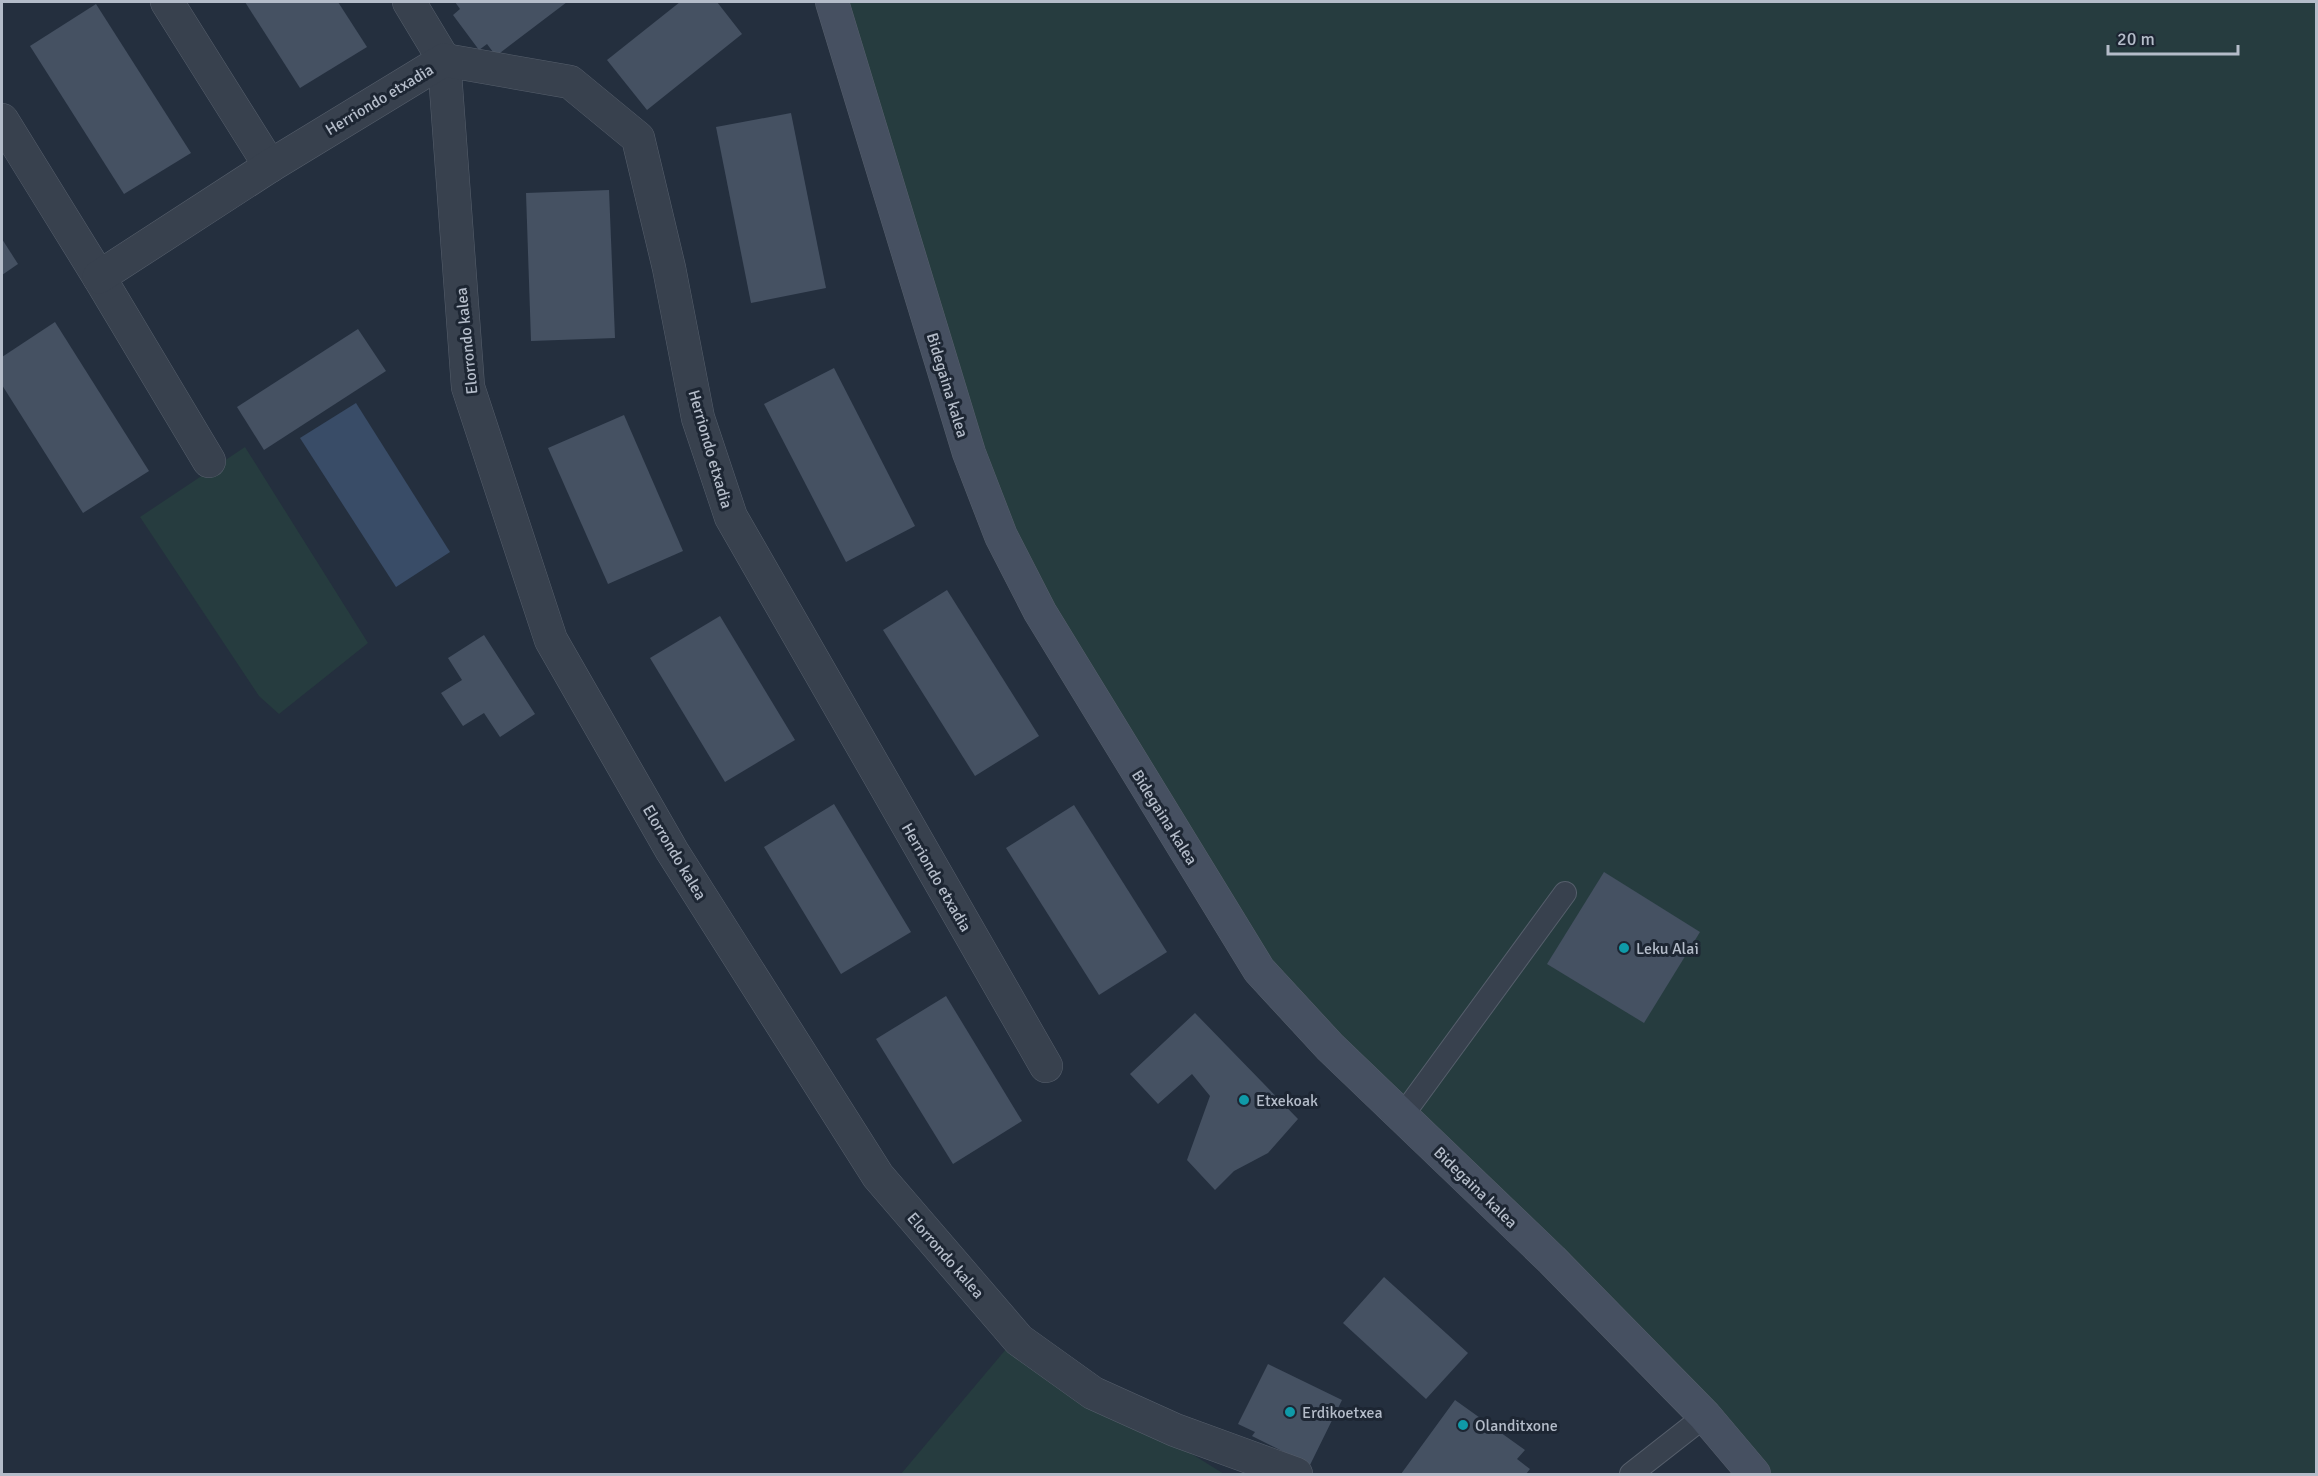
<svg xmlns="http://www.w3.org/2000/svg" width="2318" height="1476" font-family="Signika,sans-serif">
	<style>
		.green { fill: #263c3f }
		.water { fill: #394c67 }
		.building { fill: #455162 }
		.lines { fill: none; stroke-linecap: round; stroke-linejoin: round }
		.lane-casing { stroke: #565f6c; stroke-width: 24 }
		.street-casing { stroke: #565f6c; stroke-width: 34 }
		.secondary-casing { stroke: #565f6c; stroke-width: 34 }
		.lane { stroke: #38414e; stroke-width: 22 }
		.street { stroke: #38414e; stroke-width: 33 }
		.secondary { stroke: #465061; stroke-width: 33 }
		.culture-dot { fill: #0f9aa8; stroke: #1d2633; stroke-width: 2 }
		.labels { text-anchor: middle; stroke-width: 6; stroke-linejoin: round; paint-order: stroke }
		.street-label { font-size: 16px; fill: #b4bcc9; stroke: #1d2633 }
		.poi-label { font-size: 16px; fill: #b4bcc9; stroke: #1d2633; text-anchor: start }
	</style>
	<rect width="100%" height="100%" fill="#242f3e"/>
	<g class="green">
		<path d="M831 2H2316V1474H1754L1330 1047 1040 612Z"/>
		<path d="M245 447 368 643 279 714 259 696 140 517Z"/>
		<path d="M1012 1342 1224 1474H901Z"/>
	</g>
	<path class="water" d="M356 403 450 552 396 587 300 438Z"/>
	<g class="building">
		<path d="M245 2H338L367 47 300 88Z"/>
		<path d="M455 2H567L496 56 487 44 479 50 453 15 460 9Z"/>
		<path d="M680 2H717L742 34 647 110 607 60Z"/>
		<path d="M96 4 191 153 124 194 30 46Z"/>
		<path d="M791 113 826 288 751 303 716 127Z"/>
		<path d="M609 190 615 338 531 341 526 193Z"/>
		<path d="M2 239 18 264 2 275Z"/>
		<path d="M55 322 149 471 83 513 2 385V357Z"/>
		<path d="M358 329 386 371 264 450 237 407Z"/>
		<path d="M834 368 915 526 846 562 764 404Z"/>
		<path d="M624 415 683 551 608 584 548 448Z"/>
		<path d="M947 590 1039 736 975 776 883 630Z"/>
		<path d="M720 616 795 740 725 782 650 658Z"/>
		<path d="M484 635 535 714 500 737 484 713 463 726 441 693 462 680 448 658Z"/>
		<path d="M834 804 911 932 841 974 764 847Z"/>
		<path d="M1074 805 1167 952 1099 995 1006 848Z"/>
		<path d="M1604 872 1700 932 1644 1023 1547 964Z"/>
		<path d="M946 996 1022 1121 953 1164 876 1039Z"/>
		<path d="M1195 1013 1298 1119 1268 1153 1234 1171 1215 1190 1187 1160 1210 1096 1192 1074 1158 1104 1130 1074Z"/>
		<path d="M1384 1277 1468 1353 1426 1399 1343 1323Z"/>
		<path d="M1268 1364 1342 1400 1310 1465 1252 1436 1255 1432 1238 1424Z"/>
		<path d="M1455 1400 1525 1450 1517 1459 1530 1469 1526 1474H1401Z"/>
	</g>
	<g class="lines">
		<g class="lane-casing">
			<g id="lane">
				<path d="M1402 1116 1565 893"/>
				<path d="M1631 1474 1705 1416"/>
			</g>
		</g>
		<g class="street-casing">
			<g id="street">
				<path d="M167 2 270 166"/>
				<path d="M409 2 444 60 468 387 551 640 672 851 878 1176 1019 1340 1093 1393 1175 1430 1296 1474"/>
				<path d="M2 120 99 277 209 461"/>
				<path d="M99 277 270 166 444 60 570 82 638 138 669 268 698 418 731 517 1046 1066"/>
			</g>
		</g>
		<g class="secondary-casing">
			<path id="secondary" d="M832 2 969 453 1001 536 1040 612 1259 970 1330 1047 1552 1260 1705 1416 1754 1474"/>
		</g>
		<use href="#lane" class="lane"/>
		<use href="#street" class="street"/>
		<use href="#secondary" class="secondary"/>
	</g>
	<g class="culture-dot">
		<circle cx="1624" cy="948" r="6"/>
		<circle cx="1244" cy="1100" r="6"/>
		<circle cx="1290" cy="1412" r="6"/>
		<circle cx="1463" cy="1425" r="6"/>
	</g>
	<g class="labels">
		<g class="street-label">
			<text transform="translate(379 99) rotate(-31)" y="6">Herriondo etxadia</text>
			<text transform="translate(466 341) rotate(-96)" y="6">Elorrondo kalea</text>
			<text transform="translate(948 385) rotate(73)" y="6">Bidegaina kalea</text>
			<text transform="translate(711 449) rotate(74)" y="6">Herriondo etxadia</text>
			<text transform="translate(1165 817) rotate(58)" y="6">Bidegaina kalea</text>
			<text transform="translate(675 852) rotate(59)" y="6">Elorrondo kalea</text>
			<text transform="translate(937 877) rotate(60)" y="6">Herriondo etxadia</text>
			<text transform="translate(1476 1187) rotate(44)" y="6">Bidegaina kalea</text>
			<text transform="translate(946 1255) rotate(49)" y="6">Elorrondo kalea</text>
		</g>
		<g class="poi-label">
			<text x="1636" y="954">Leku Alai</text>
			<text x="1256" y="1106">Etxekoak</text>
			<text x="1302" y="1418">Erdikoetxea</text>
			<text x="1475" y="1431">Olanditxone</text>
		</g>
	</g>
	<rect width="2318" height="1476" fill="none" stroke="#b4bcc9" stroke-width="6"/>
	<path d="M2108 45v9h130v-9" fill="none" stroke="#b4bcc9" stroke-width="3"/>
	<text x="2117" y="45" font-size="18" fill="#b4bcc9" stroke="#1d2633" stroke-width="4.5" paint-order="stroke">20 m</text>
</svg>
